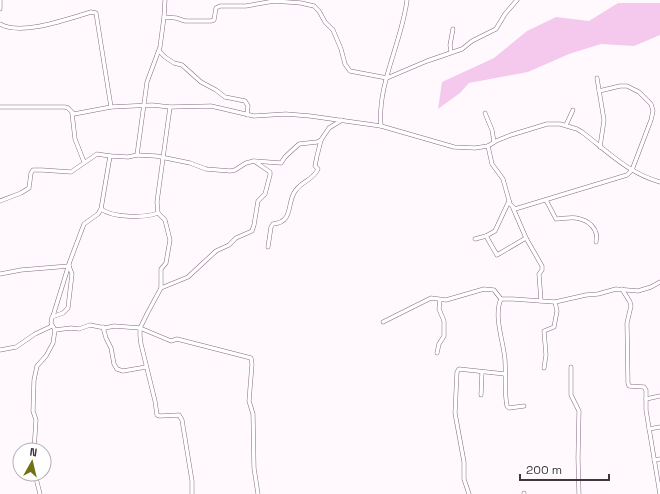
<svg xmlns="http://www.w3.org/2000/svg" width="660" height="494" viewBox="0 0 660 494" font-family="'Space Grotesk',sans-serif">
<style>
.green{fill:#f4c9ed}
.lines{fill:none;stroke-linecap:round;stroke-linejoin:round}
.street-casing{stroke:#856b81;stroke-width:4.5}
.street{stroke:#fff;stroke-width:3.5}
</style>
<rect width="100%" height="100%" fill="#fff9fe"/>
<!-- green -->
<path class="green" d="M618 3H660V35L634 46 601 44 569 54 528 72 469 83 460 93 438 109 442 82 494 58 527 31 556 17 589 21Z"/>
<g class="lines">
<defs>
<g id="street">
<path d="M0 9V0"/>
<path d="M164 17 176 18 185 21H211L214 20 216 8 220 6H246L274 1 301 3 314 6 319 11 325 22 333 30 341 49 345 64 350 71 387 78 427 61 462 49 472 41 496 29 505 14 517 0"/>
<path d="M0 24C21 36 68 19 91 12L96 13 111 107 152 105 170 107 211 106 254 116 286 114 310 116 381 126 454 147 475 148 488 146 496 141 511 135 547 124H560L577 129 582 132C607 151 628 173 660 182"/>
<path d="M159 51 165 57 174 63 182 65 201 82 216 90 225 97 245 101 248 106 247 115"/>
<path d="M451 52 450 45 453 29"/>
<path d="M597 78 604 120 600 147"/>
<path d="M0 107H65L68 108 74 114 111 107"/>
<path d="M72 113 75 139 84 162"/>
<path d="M485 113 492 130 494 142"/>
<path d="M566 125 573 110"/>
<path d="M381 126C377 84 402 42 407 0"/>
<path d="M488 146 492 164 503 179 510 204 515 209 627 175 632 170 651 120 653 111 651 104 639 92 627 86H620L599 91"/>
<path d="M137 155 156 156 190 163 206 169 230 171 235 170 246 163 254 161 281 163 285 157 299 144 317 142 321 140 329 128 342 120"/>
<path d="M546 200 556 219C563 219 569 217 576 218 589 220 599 229 596 242"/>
<path d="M0 201 21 193 29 188 31 173 33 170H42L71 172 97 154 110 156"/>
<path d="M513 208 526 238 542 266V270L539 274 541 301"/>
<path d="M101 209C113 218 145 218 158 213"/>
<path d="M486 236 497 255 526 238"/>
<path d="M475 239 486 236 495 231 509 201"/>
<path d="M268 247 271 227 273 224C293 222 287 205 294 193 300 181 313 181 318 169L315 166 317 156 321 140"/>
<path d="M0 274 21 270 69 266"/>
<path d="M161 288V269L166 263 170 240 165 220 158 213 157 202 170 107"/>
<path d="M622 289 630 302 631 306 627 323 628 383 629 386 644 387 646 390V410L660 494"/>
<path d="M501 299H513L555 302 586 295 598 294 616 289 638 291 651 287 660 282"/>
<path d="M501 299C493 316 504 343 505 360 506 376 504 391 507 406L509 408 524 406"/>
<path d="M53 316 70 261 84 224 98 214 101 209 110 156 128 157 137 155 147 82 160 47 164 17 165 0"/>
<path d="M383 322 431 298 446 300 484 289 494 290 501 299"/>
<path d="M103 327 106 338 111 348 114 364 117 369 123 371 146 367"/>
<path d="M55 330 71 328 79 329 90 325 105 328 114 326 140 328 171 341 177 339 251 358 252 364 249 401 253 414 254 468 258 494"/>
<path d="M0 350 16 347 35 334 52 326"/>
<path d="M437 353 439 344 444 336V321L439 309 440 300"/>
<path d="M571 367V395L579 411 578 458 579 494"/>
<path d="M544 368 546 355 544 331 554 327 557 311 555 302"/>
<path d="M481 395 482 372"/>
<path d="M646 399 660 396"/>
<path d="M649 429 660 427"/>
<path d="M34 450 36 420 33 411 34 380 37 366 46 356 53 343 55 330 51 323 52 317 63 313 68 308 72 274 69 266"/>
<path d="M654 460 660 459"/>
<path d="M35 474 40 494"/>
<path d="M524 493V494"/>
<path d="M192 494V481L182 420 179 415 160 416 157 415 155 401 141 344 140 336V328L148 312 161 288 188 277 216 251 229 245 236 238 252 231 254 225 258 201 265 194 270 175V172L254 161"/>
<path d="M469 494 464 479V462L455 413 457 372 459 369 505 374"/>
</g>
</defs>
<!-- street casing -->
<use href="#street" class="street-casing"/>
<!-- street -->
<use href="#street" class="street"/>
</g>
<!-- north arrow -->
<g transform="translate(32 462) rotate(8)"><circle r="19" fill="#ffffff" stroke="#b3aeb2"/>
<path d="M0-3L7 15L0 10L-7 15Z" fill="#717115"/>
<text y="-6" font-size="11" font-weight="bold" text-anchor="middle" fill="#40353f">N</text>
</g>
<!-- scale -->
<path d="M520 474v6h89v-6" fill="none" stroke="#40353f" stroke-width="2"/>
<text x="526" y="474" font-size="12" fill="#40353f" stroke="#ffffff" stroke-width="3" paint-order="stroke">200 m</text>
</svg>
